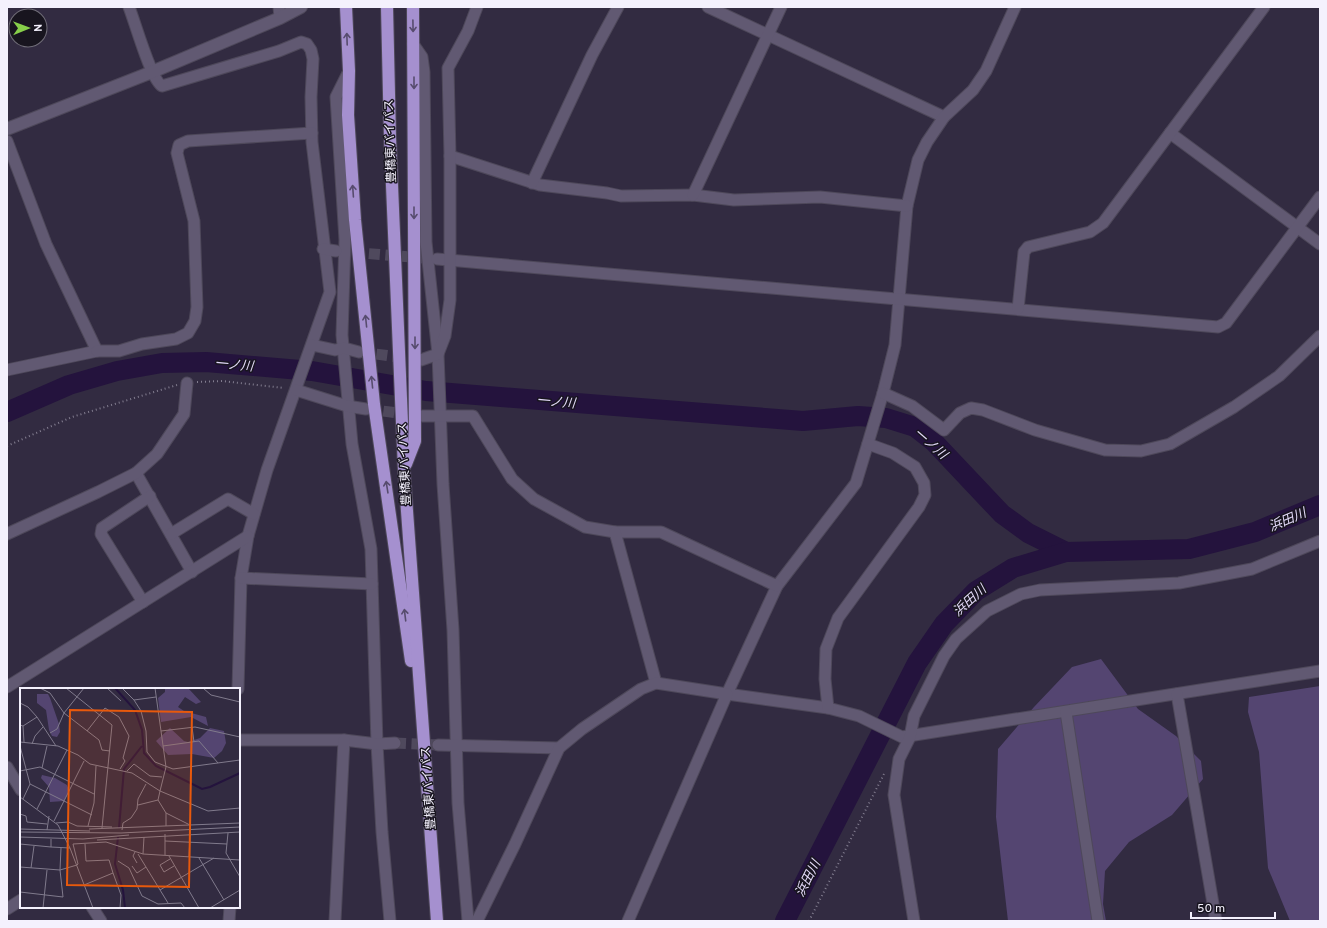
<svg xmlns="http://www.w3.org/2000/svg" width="1327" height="928" viewBox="0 0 1327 928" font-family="Overpass,'Noto Sans JP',sans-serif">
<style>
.green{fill:#544571}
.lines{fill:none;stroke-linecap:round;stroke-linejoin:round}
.river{stroke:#24133d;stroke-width:20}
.minor-tunnel{stroke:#4f495d;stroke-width:11;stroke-dasharray:11 5.5;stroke-linecap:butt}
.minor-casing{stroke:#4e485a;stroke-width:13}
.tertiary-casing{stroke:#4e485a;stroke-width:14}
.trunk-casing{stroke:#4e485a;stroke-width:14}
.path{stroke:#827d8f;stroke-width:2;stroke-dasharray:1 3;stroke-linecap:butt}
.minor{stroke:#615972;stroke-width:11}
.tertiary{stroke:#615972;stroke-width:12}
.trunk{stroke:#a590cf;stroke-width:12}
.oneway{stroke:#574c6e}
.labels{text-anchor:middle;stroke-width:3;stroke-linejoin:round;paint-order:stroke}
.street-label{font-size:12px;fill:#f4f1fd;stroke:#18151f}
.water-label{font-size:13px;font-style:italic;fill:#e6dcfc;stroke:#18151f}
.inset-river{fill:none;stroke:#24133d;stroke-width:2}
.inset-road{fill:none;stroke:#807a8c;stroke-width:1}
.view{fill:#e8590c;fill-opacity:0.15;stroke:#e8590c;stroke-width:2}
.inset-edge{fill:none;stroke:#f4f1fd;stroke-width:2}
</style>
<rect width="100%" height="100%" fill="#322b41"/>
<!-- green -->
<g class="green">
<path d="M1101 659 1138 709 1176 736 1201 761 1203 779 1172 815 1129 842 1105 871 1103 904 1106 921H1008L996 817 998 749 1034 707 1072 667Z"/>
<path d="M1320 686V921H1290L1268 868 1259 752 1248 712 1249 697Z"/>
</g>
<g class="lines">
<!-- river -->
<g class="river">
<path d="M7 412 69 385 117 371 162 363 206 362 312 371 426 391 803 421 858 416 886 418 915 427 934 442 1002 514 1028 533 1066 552"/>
<path d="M785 921 917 663 944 624 976 591 1013 568 1066 552 1189 549 1255 532 1320 505"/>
</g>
<!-- minor-tunnel -->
<g class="minor-tunnel">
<path d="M336 251 436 259"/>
<path d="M360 352 421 360"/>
<path d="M367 409 421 416"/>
<path d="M395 743 438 745"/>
</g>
<defs>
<g id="minor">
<path d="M129 7C135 22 151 80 162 86L279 51 301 42 307 44 311 50 313 59 311 97 312 142 330 292 267 470 248 536 241 578 238 689"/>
<path d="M279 7 280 18"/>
<path d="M708 7 944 117"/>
<path d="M1015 7 986 71 973 90 944 117 927 142 918 160 907 206 895 345 883 393 856 483 777 586 727 694 828 708 859 716 902 737 1320 671"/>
<path d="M413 44 422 57 424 72 426 242 438 354 443 484 453 630 458 803 468 921"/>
<path d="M349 71 336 97 345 240 342 335 352 444 371 549 377 744 382 832 390 921"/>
<path d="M1170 133 1320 244"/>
<path d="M7 141 46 244 97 351 7 370"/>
<path d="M450 156 540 185 607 193 621 196 693 195 734 200 820 197 907 206"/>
<path d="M532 183 592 55 618 7"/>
<path d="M693 195 781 7"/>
<path d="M323 249 336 251"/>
<path d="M437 259 1218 327 1226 323 1320 197"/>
<path d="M1018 309 1024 252 1028 247 1090 232 1103 223 1264 7"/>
<path d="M312 345 335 350 344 348 359 352"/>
<path d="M97 351H119L142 344 176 339 188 333 195 321 197 307 194 221 177 153 179 145 188 141 312 133"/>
<path d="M421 360 438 354 445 336 450 300V156L448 68 468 31 477 7"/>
<path d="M296 390 347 406 366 409"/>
<path d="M883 393 912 406 944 430 960 413 971 408 983 410 1035 430 1105 450 1141 451 1170 444 1234 407 1279 376 1320 336"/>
<path d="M421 416H473L512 479 534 499 585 527 615 532H661L777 586"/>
<path d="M136 473 192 572"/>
<path d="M615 532 656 683"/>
<path d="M7 534 98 492 136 473 157 454 184 414 187 383"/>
<path d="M171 534 228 499 254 514"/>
<path d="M241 578 372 584"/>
<path d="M143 602 101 534 102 528 150 496"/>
<path d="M7 687 248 536"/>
<path d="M1177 694 1216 921"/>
<path d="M828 708 825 679 826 649 838 618 919 507 925 495 924 483 915 467 893 453 868 444"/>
<path d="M1066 712 1098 921"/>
<path d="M239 740H344L377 744 395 743"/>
<path d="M438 745 559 748"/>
<path d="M7 767 21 790"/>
<path d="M92 907 101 921"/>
<path d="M7 909 21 900"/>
<path d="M229 921 230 907"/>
<path d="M335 921 344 740"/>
<path d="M477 921 515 844 559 748 582 729 641 689 656 683 727 694 628 921"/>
<path d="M914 921 894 795 899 759 910 737 914 716 944 656 956 639 987 611 1021 594 1040 590 1179 583 1252 569 1320 541"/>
</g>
<path id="tertiary" d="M7 129 152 72 280 18 301 7"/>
<g id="trunk">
<path d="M346 7 349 71 348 115 355 220 374 404 411 661"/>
<path d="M387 7 390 138 404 470 437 921"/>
<path d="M406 464 415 441 413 7"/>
</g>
</defs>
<!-- minor casing -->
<use href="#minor" class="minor-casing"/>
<!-- tertiary casing -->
<use href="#tertiary" class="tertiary-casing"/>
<!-- trunk casing -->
<use href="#trunk" class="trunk-casing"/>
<!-- path -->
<g class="path">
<path d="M197 382 222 381 284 388"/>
<path d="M7 446 72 417 177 385"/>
<path d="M809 921 885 772"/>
</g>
<!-- minor -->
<use href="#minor" class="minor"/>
<!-- tertiary -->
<use href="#tertiary" class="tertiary"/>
<!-- trunk -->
<use href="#trunk" class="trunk"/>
</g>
<!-- one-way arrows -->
<defs><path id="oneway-shaft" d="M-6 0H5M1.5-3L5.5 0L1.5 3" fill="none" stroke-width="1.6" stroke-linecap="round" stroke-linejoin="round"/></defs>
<g class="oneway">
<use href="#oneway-shaft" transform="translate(413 26) rotate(89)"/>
<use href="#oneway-shaft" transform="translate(347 39) rotate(-92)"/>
<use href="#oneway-shaft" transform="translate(414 83) rotate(90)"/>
<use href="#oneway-shaft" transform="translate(353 191) rotate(-94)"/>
<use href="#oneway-shaft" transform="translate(414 213) rotate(90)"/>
<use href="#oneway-shaft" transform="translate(366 321) rotate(-96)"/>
<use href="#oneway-shaft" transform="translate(415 343) rotate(90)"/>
<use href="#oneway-shaft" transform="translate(372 382) rotate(-96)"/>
<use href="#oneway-shaft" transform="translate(387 487) rotate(-99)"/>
<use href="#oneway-shaft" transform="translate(405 615) rotate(-97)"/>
</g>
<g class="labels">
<!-- street labels -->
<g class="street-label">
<text transform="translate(390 141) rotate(-92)" y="4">豊橋東バイパス</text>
<text transform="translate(404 464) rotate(-93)" y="4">豊橋東バイパス</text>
<text transform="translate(428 788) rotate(-94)" y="4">豊橋東バイパス</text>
</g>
<!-- water labels -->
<g class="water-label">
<text transform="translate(234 364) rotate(5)" y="5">一ノ川</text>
<text transform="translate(556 401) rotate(5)" y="5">一ノ川</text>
<text transform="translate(931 443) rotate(41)" y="5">一ノ川</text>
<text transform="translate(1287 519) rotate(-23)" y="5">浜田川</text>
<text transform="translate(969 600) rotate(-42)" y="5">浜田川</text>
<text transform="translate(807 878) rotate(-63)" y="5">浜田川</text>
</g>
</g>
<!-- overview -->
<g transform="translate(20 688)">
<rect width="220" height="220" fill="#322b41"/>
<path d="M145 0H168L181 14 176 16 165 9 158 19 164 23 186 29 188 38 171 29 141 34 138 10 145 4ZM17 6H28L30 10 39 36 40 44 37 49 32 48 29 42 26 22 17 15ZM150 40 164 53 168 54 180 50 190 40 204 43 206 55 202 63 194 70 172 66 148 67 136 53ZM22 87 35 90 47 97 49 102 44 113 30 114 29 99 21 90Z" fill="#544571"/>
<path class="inset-river" d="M95 0 115 22 122 42 124 65 136 78 182 101 190 99 220 85M99 140 104 81 122 58M98 149 95 176 103 202 105 220"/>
<path class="inset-road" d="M20 0 30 5 44 25 79 52 82 62 90 63M46 0 92 37 82 140M87 0 101 13M102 0 114 12 121 23 126 43 127 64 135 74 153 81 220 72M183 0 191 7 220 14M114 12 136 9M0 15 8 19 17 29 36 58M0 37 3 38 4 54M3 38 17 29M172 39 174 54M67 43 85 20 99 29 109 48 103 70 105 73 100 81M141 43 175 39 220 49M30 45 37 41 44 25 64 0M0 54 38 58 58 67 70 76 112 85 140 103 146 79 135 0M12 56 15 48 23 39M0 58 10 96 3 111M143 58 179 53 198 75M22 80 27 58M0 83 20 79 74 106M107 83 114 76 130 88 142 89M10 96 72 127M0 109 38 137 50 160 73 220M118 117 138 112M17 121 47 62M0 126 6 128 7 134 27 136M34 133 64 73M36 135 48 134 57 138 92 139M170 137 146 125 138 112 140 103 188 123 220 120M68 138 74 115 76 78M146 138V125M0 141 70 143M69 141 220 135M27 142 29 128M102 142 103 135 111 130 117 121 118 111 126 96M0 144 101 145 220 139M208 145 206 165 220 189M0 149 63 151 109 147M77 152 220 144M145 153 207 156M0 156 31 159V151M65 156 66 173 89 172 93 185M31 159 50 160M115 164 113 168 117 175M118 166 148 215M123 166 124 149M145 167V146M149 168 179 220M169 169 170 147M179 170 204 212M150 171 140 177 144 184 154 178M98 173 109 180 122 208 138 216 161 215 165 220M57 177 58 176 53 156 86 154 123 166 220 172M112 178 117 185 126 179M0 179 40 182 57 177M11 180 14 158M64 197 93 185 101 207 100 220M140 202 194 170M0 204 43 209 40 182 41 160M23 220 27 182M190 220 220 202"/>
<path class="view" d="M50 22 172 24 169 199 47 197Z"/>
<rect width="220" height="220" class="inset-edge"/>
</g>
<!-- border -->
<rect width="1327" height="928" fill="none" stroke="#f4f1fd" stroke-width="16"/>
<!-- north arrow -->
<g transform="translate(28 28) rotate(89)"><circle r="19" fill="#18151f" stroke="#706d78"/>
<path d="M0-3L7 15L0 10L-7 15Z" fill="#87cf4a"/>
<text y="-6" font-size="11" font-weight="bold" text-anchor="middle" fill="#f4f1fd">N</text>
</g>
<!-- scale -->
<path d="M1191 912v6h84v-6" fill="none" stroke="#f4f1fd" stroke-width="2"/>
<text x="1197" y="912" font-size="12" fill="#f4f1fd" stroke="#18151f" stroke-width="3" paint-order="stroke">50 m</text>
</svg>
